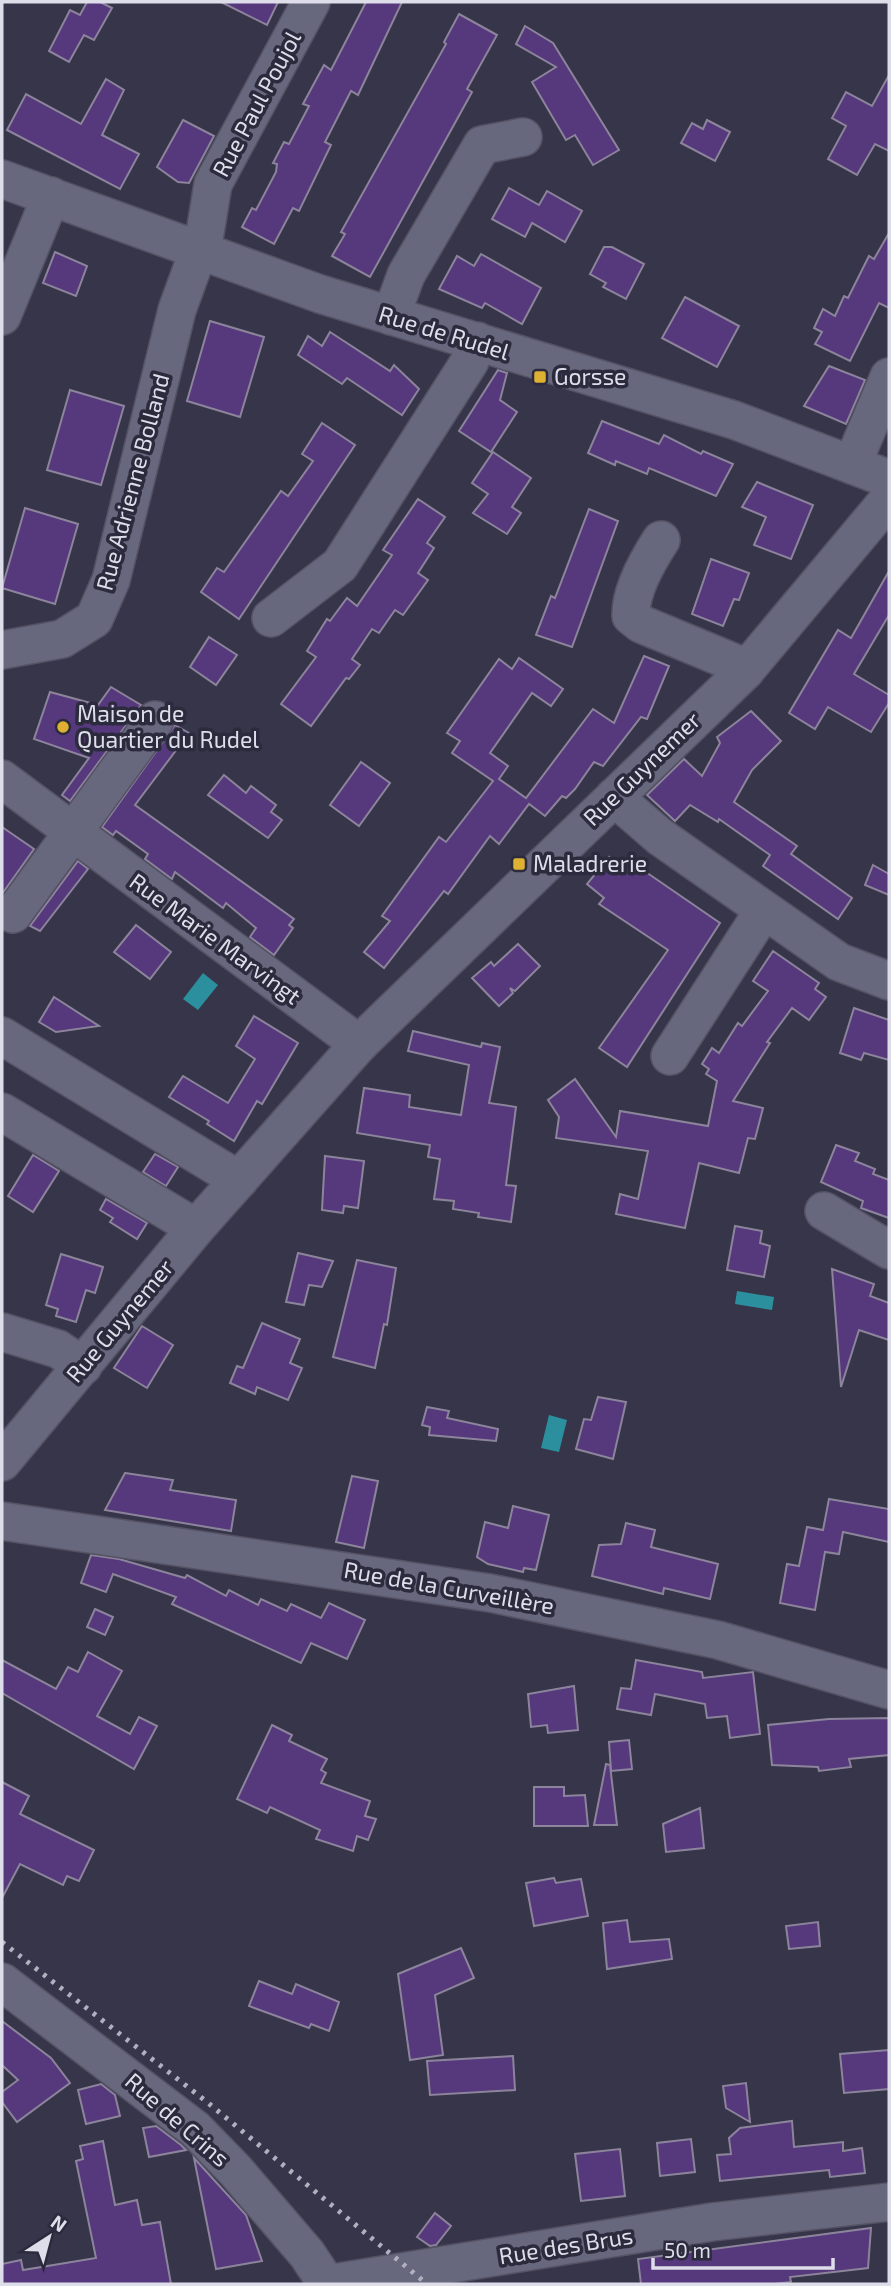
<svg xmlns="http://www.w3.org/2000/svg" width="891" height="2286" viewBox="0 0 891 2286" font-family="'Exo 2',sans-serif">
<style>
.water{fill:#2c8f9e}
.building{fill:#56387c;stroke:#8c849b;stroke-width:2}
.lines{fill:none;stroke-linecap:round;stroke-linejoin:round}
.minor-casing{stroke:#545264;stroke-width:40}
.minor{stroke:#67677d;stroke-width:37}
.rail{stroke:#b0b0bf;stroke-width:5;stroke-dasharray:3.5 7;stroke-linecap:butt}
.poi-dot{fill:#deb133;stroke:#2c2b3e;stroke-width:2.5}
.labels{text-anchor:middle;stroke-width:7;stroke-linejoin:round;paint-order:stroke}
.street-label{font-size:23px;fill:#dedeeb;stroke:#2c2b3e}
.poi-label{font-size:23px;fill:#dedeeb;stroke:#2c2b3e;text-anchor:start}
</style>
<rect width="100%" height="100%" fill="#363549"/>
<!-- water -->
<g class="water">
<path d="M203 973 218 985 198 1010 183 999Z"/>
<path d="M737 1291 774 1297 772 1310 735 1304Z"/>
<path d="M549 1415 567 1420 559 1452 541 1448Z"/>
</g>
<!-- building -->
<g class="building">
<path d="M87 2H100L112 8 94 40 84 35 69 62 49 51 70 10 80 15Z"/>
<path d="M221 2H278L267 25Z"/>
<path d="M366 2H402L358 95 351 91 325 142 331 145 299 211 293 208 274 244 242 227 252 208 256 210 276 172 277 164 273 163 284 142 289 144 309 106 303 104 324 65 331 70Z"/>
<path d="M459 14 497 35 467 89 472 92 370 277 332 256 345 234 341 232 446 44 444 42Z"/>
<path d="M525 26 553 43 619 150 593 165 575 135 566 140 532 82 556 67 516 44Z"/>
<path d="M889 75V151L875 144 857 175 828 159 846 126 832 118 846 92 872 106Z"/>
<path d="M106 79 124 90 102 135 139 154 120 189 7 130 26 94 81 124Z"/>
<path d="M183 120 214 136 189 183 178 182 157 167Z"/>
<path d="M707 120 730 132 715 161 681 143 692 123 703 129Z"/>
<path d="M509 188 539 205 547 191 582 211 565 242 532 223 525 237 492 219Z"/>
<path d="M889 233V308L879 303 850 361 815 344 822 332 814 328 823 309 835 316 844 296 848 298 869 256 874 259Z"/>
<path d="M604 247H612L644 264 626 299 603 287 606 283 590 274Z"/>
<path d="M55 252 87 266 76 296 43 283Z"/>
<path d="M481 254 541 288 522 324 485 303 482 308 439 289 457 256 474 266Z"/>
<path d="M685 297 739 326 717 367 662 338Z"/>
<path d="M210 321 264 337 240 417 187 401Z"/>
<path d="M330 332 390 371 394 365 419 389 402 415 347 378 342 384 298 355 308 336 322 346Z"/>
<path d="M829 366 865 380 846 424 804 406Z"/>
<path d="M498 370 507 373 500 400 517 412 491 452 459 431Z"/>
<path d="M70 390 124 406 101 485 47 470Z"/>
<path d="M602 421 659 444 664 435 701 454 703 451 733 464 716 496 649 468 647 474 616 461 615 465 588 453Z"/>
<path d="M322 423 355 445 239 619 201 592 217 568 224 572 281 491 288 496 313 461 302 454Z"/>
<path d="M493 452 531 478 512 507 521 513 507 534 473 513 488 494 472 483Z"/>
<path d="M757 482 813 505 791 559 754 545 766 517 742 507Z"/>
<path d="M418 499 445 517 427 543 434 548 418 573 428 580 403 615 395 610 379 633 372 629 352 659 360 665 349 679 346 678 311 726 281 704 316 657 307 651 327 619 330 621 347 598 357 606 392 555 383 550Z"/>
<path d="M25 508 78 524 55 604 2 588Z"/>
<path d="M589 509 618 521 572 647 536 635 551 596 555 598Z"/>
<path d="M711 559 749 573 739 600 734 599 723 626 692 614Z"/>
<path d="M889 571V615L854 674 889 695V703L871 732 828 707 815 729 789 713 838 630 851 638Z"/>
<path d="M209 637 237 655 216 685 190 667Z"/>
<path d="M644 656 669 666 647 719 641 717 603 766 594 762 575 789 566 798 562 796 545 816 529 804 499 844 490 836 448 894 444 891 384 968 364 952 390 921 382 916 439 837 446 842 493 781 452 753 460 741 447 733 499 659 512 669 519 658 563 689 551 706 532 693 490 753 508 766 499 779 526 798 593 709 614 723Z"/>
<path d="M111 687 141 705 70 801 62 795 89 758 34 739 50 692 98 705Z"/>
<path d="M751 711 781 741 752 770 734 802 797 846 791 854 852 898 838 919 763 866 770 855 719 819 718 822 690 805 675 821 647 795 684 759 702 776 720 743 717 737Z"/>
<path d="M175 725 189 733 135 805 294 919 289 925 293 928 274 955 250 937 256 928 226 903 223 908 175 872 172 879 145 859 148 854 116 831 113 835 102 827Z"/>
<path d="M361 762 390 783 359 826 330 805Z"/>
<path d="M224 775 246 793 251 786 276 805 271 812 282 820 268 838 208 795Z"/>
<path d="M2 827 34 849 2 894Z"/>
<path d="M609 857 621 867 627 859 720 923 627 1067 599 1048 668 950 599 904 604 898 587 884Z"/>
<path d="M78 861 88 869 40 931 30 926Z"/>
<path d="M873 865 889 874V895L865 885Z"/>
<path d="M136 925 171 952 150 979 114 952Z"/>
<path d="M518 944 540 966 515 991 510 988 513 993 499 1006 472 978 491 962 494 966Z"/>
<path d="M773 951 819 983 815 989 826 997 809 1020 792 1008 767 1042 770 1043 733 1101 763 1108 755 1139 748 1138 739 1173 699 1163 685 1228 616 1214 620 1194 638 1199 648 1151 556 1138 559 1117 548 1100 575 1079 616 1137 620 1111 708 1126 717 1081 706 1074 709 1069 702 1064 712 1048 719 1053 738 1023 742 1026 768 991 753 981Z"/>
<path d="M54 997 99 1026 56 1032 39 1022Z"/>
<path d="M854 1008 889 1020V1060L864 1053 861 1060 840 1053Z"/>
<path d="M254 1016 298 1043 262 1104 257 1101 234 1141 207 1124 209 1121 169 1097 183 1076 228 1103 255 1059 236 1046Z"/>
<path d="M413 1031 481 1047 482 1043 500 1047 489 1103 516 1107 506 1185 516 1186 511 1222 478 1217 479 1213 453 1209 454 1201 434 1199 440 1159 428 1157 430 1145 357 1133 364 1088 410 1095 409 1107 461 1115 469 1065 408 1051Z"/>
<path d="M836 1145 859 1153 855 1161 875 1169 873 1174 889 1180V1218L861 1208 863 1201 821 1182Z"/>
<path d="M155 1154 178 1167 166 1186 143 1172Z"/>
<path d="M33 1155 59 1171 33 1212 8 1196Z"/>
<path d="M325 1156 364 1161 358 1208 344 1206 343 1213 322 1210Z"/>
<path d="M106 1199 147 1223 137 1239 110 1222 113 1218 100 1210Z"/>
<path d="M735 1226 762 1231 760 1243 770 1246 764 1277 727 1270Z"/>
<path d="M298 1253 333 1261 322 1287 309 1285 304 1305 286 1302Z"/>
<path d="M61 1254 103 1267 95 1293 86 1290 76 1322 56 1316 58 1309 46 1305Z"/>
<path d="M357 1260 396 1268 387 1325 384 1324 375 1368 333 1357Z"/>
<path d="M832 1269 874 1284 870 1296 889 1303V1340L859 1330 841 1387Z"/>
<path d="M262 1323 300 1339 290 1363 302 1368 288 1400 257 1387 255 1394 230 1383 237 1366 243 1368Z"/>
<path d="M142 1326 173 1345 147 1388 114 1368Z"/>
<path d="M598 1397 626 1402 613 1459 576 1449 584 1419 591 1420Z"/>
<path d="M427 1407 449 1411 447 1418 498 1429 496 1441 429 1435 430 1427 422 1425Z"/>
<path d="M125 1473 173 1480 170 1490 236 1500 231 1531 105 1510Z"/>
<path d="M352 1476 378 1481 364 1548 336 1542Z"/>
<path d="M829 1499 889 1509V1542L843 1532 839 1554 825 1552 815 1610 780 1603 787 1564 799 1566 807 1527 823 1530Z"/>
<path d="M513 1506 549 1515 536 1570 524 1568 523 1572 488 1564 477 1557 485 1522 508 1528Z"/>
<path d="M626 1523 655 1530 651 1547 718 1564 710 1599 664 1588 663 1594 592 1576 599 1545 621 1544Z"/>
<path d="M91 1555 119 1559 185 1578 187 1575 226 1596 229 1590 258 1605 261 1599 287 1611 291 1604 321 1618 329 1603 365 1620 347 1659 311 1643 301 1663 172 1604 176 1597 113 1574 106 1592 81 1583Z"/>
<path d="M95 1609 113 1617 105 1635 87 1627Z"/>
<path d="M88 1652 122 1671 97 1716 130 1734 139 1717 157 1726 134 1769 2 1693V1660L56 1689 68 1667 78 1672Z"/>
<path d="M636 1660 702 1672 703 1678 753 1672 760 1734 730 1738 727 1716 707 1718 705 1704 655 1694 651 1715 617 1709 621 1688 631 1689Z"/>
<path d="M574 1686 578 1730 548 1733 547 1725 531 1727 528 1694Z"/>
<path d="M889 1718V1755L849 1759 851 1767 819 1771 818 1767 772 1765 768 1725 829 1719Z"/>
<path d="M272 1725 292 1735 289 1741 327 1759 321 1770 326 1773 321 1783 370 1801 365 1816 376 1819 368 1840 357 1836 353 1851 316 1839 320 1830 270 1807 267 1813 237 1799Z"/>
<path d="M629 1740 632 1769 611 1771 609 1742Z"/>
<path d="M606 1764 610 1765 617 1825H594Z"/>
<path d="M2 1782 29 1796 20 1814 94 1850 79 1881 67 1876 63 1885 20 1864 2 1898Z"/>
<path d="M534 1787H564V1796L585 1795 588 1826H534Z"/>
<path d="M700 1808 704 1848 666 1852 663 1824Z"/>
<path d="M554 1878 556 1883 581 1879 588 1916 534 1926 526 1883Z"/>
<path d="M627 1920 630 1942 669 1939 672 1959 607 1969 603 1923Z"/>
<path d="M818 1922 820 1946 789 1949 786 1926Z"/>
<path d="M461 1948 474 1978 435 1995 443 2055 410 2060 398 1974Z"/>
<path d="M259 1981 292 1994 296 1984 339 2002 329 2031 311 2024 309 2028 249 2006Z"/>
<path d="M2 2021 51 2058 70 2083 17 2122 2 2102V2092L18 2080 2 2065Z"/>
<path d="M889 2050V2089L844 2093 840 2054Z"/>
<path d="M513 2056 515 2090 430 2095 427 2061Z"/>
<path d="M746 2083 750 2122 726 2108 723 2086Z"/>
<path d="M101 2084 115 2095 120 2116 86 2124 78 2090Z"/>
<path d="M792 2121 794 2147 843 2142V2151L862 2148 865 2173 830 2177 829 2170 720 2181 717 2155 731 2154 729 2138 740 2128Z"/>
<path d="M156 2126 181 2145 186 2150 149 2157 143 2128Z"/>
<path d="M691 2139 695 2172 660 2176 657 2143Z"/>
<path d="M103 2141 115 2205 137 2200 142 2225 160 2222 171 2284H2V2264L21 2260 23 2270 96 2258 76 2161 83 2159 80 2146Z"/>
<path d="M620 2149 625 2196 581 2201 575 2154Z"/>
<path d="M194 2158 246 2215 262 2261 216 2269Z"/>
<path d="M435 2213 451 2226 436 2245 430 2246 417 2237Z"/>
<path d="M871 2228 868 2268 790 2277 791 2282 774 2284H641L638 2259Z"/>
</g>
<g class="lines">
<defs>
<g id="minor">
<path d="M2 179 320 294 734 420 889 479"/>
<path d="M2 316 51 196"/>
<path d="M391 316 406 275 482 145 523 137"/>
<path d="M852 465 889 377"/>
<path d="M661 540C648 560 630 592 631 616L641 624 735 663 745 671"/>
<path d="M271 618 340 565 470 361 477 341"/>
<path d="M2 650 62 639 94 619 111 580 177 310 205 233 213 184 311 2"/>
<path d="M2 779 359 1044"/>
<path d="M614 797 659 836 839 962 889 981"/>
<path d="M13 914 155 720"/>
<path d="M2 1036 239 1180"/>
<path d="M670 1056 764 910"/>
<path d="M2 1112 196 1228"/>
<path d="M824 1211 889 1250"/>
<path d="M2 1332 58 1349 83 1366"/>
<path d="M2 1462 196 1228 359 1044 745 671 889 499"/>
<path d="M2 1521 490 1593 718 1640 889 1690"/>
<path d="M2 1982 195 2129 235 2170 307 2254 327 2284"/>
<path d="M327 2284 712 2222 889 2202"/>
</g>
</defs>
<!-- minor casing -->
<use href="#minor" class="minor-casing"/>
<!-- minor -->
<use href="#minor" class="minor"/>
<!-- rail -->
<path class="rail" d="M2 1942 207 2102 427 2284"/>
</g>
<!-- markers -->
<g class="poi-dot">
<rect x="533" y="370" width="14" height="14" rx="3.5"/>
<circle cx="63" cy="727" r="7"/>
<rect x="512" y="857" width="14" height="14" rx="3.5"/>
</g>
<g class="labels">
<!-- street labels -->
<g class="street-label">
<text transform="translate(257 104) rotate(-62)" y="8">Rue Paul Poujol</text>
<text transform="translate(444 333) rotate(17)" y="8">Rue de Rudel</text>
<text transform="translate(133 482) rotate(-75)" y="8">Rue Adrienne Bolland</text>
<text transform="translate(642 769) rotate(-44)" y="8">Rue Guynemer</text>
<text transform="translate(215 939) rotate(36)" y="8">Rue Marie Marvingt</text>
<text transform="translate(120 1321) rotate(-50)" y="8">Rue Guynemer</text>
<text transform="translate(449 1588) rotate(10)" y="8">Rue de la Curveillère</text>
<text transform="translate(177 2120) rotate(41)" y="8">Rue de Crins</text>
<text transform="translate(566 2246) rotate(-9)" y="8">Rue des Brus</text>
</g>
<!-- poi labels -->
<g class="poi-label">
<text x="554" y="385">Gorsse</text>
<text x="77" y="722">Maison de<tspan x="77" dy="26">Quartier du Rudel</tspan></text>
<text x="533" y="872">Maladrerie</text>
</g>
</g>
<!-- border -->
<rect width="891" height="2286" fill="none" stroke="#dedeeb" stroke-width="7"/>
<!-- north arrow -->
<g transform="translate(49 2237) rotate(36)" stroke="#2c2b3e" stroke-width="5" paint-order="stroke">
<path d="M0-5L12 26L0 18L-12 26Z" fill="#dedeeb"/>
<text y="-10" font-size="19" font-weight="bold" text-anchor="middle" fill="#dedeeb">N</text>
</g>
<!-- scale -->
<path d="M653 2258v10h180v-10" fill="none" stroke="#dedeeb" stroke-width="3.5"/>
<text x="664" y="2258" font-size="21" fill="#dedeeb" stroke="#2c2b3e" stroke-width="5" paint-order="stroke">50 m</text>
</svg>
